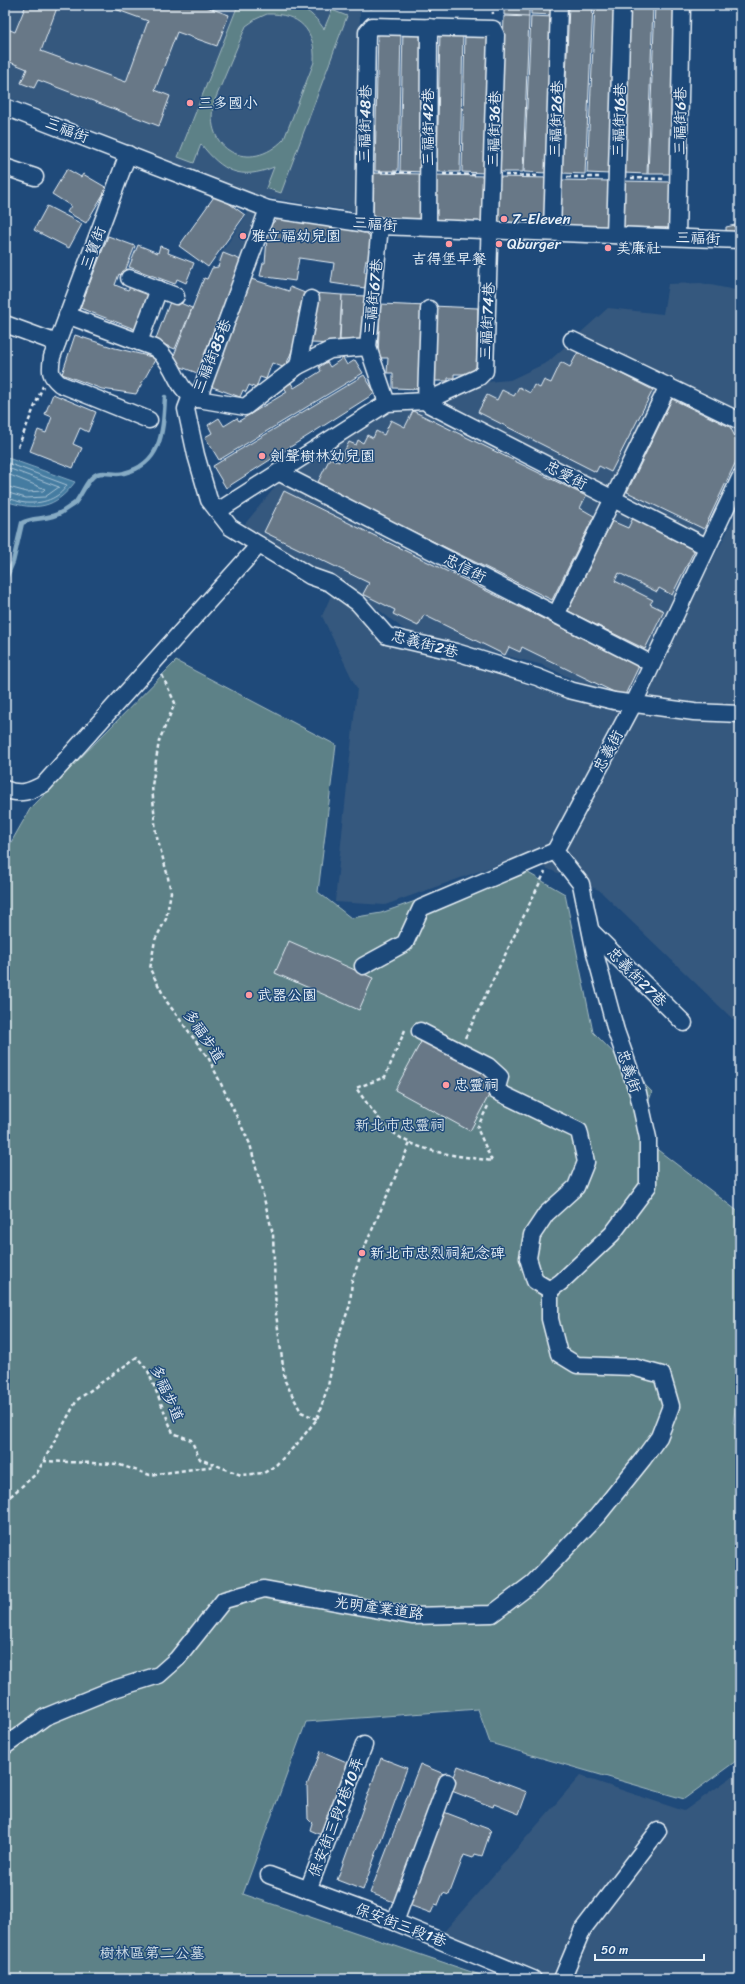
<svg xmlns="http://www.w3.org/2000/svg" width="745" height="1984" viewBox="0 0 745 1984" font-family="Sriracha,'LXGW WenKai TC',sans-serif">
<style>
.built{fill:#35587e}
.green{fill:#5d8187;stroke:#a2b9c0;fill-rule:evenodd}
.water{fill:#457ca1;stroke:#86abc4}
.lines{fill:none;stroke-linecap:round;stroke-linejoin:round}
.shore{stroke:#a7c2d5;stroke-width:1}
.stream{stroke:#86abc4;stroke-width:4.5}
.building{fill:#677887;stroke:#e8f1f8}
.minor-casing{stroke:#e8f1f8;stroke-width:19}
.path{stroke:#e8f1f8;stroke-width:2.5;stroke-dasharray:4 3;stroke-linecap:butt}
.minor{stroke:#1f4a7a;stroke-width:16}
.poi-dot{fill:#ff9aa2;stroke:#1f4a7a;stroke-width:1.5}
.labels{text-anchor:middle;stroke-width:3;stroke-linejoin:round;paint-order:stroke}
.poi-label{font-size:15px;fill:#e8f1f8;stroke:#1f4a7a;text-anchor:start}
.street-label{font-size:15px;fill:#e8f1f8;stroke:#1f4a7a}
.park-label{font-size:15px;fill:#d3e0e7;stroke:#1f4a7a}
</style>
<rect width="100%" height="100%" fill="#1f4a7a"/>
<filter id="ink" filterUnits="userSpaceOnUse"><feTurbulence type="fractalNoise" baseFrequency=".025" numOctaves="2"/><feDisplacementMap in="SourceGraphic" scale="8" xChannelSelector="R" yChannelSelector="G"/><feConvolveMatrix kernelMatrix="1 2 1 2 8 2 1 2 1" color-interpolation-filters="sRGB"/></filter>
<g filter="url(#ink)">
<!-- built -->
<g class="built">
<path d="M5 5H360L358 212 263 197 5 96Z"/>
<path d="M251 208 262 212 240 270 216 261Z"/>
<path d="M701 283 740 291V463L629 699 604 694 543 665 406 631 371 604 244 525 285 475 389 409 474 383 510 380 548 362 608 308 663 314 668 284Z"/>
<path d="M740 507V1026L599 890 519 857 385 905 335 902 357 689 322 616 333 591 387 644 446 655 528 685 632 716Z"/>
<path d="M740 1771V1979H550L442 1934 580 1776 684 1811Z"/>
</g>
<!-- green -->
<g class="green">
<path d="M238 5H255L254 8 257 5C290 5 304 0 324 29L332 10 347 16 281 193 266 188 274 167C240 181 222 171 201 144L194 163 178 157ZM267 14C299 13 316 30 314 62L284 139C250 175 202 150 214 102L246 26 256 19Z"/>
<path d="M176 661 336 745 318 892 351 918 381 913 516 866 565 894 593 1032 652 1092 637 1134 740 1213V1379L733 1423 740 1426V1758L684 1799 490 1743 478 1709 306 1722 243 1894 492 1979H5V853L30 809Z"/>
</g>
<!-- water -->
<path class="water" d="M5 457 75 482C55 509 36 511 5 501Z"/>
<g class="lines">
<!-- shore -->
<g class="shore">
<path d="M5 462 67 485C59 499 42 504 26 503 19 503 12 498 5 498"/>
<path d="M5 467 59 487 45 497 26 498 5 492"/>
<path d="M5 473 45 489 43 491 27 492 5 486"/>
</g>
<!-- stream -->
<path class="stream" d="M5 581 13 562 22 523C33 516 48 521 62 512 66 509 71 506 75 503 82 495 87 478 97 474 106 471 116 476 124 473 163 464 163 429 165 397"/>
</g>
<!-- building -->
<g class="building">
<path d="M26 5H58L41 51 126 82 148 21 104 5H201L229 15 217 46 177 32 155 90 170 96 159 126 38 80 34 88 21 83 27 69 5 60V28L15 32Z"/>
<path d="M504 5H529V16L504 15Z"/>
<path d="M531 5H554L553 15 531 14Z"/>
<path d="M569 5H593L585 174 562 173Z"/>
<path d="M595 5H618L610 174 587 173Z"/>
<path d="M630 5H653L647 174 623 173Z"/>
<path d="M655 5H678L672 174H648Z"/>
<path d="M504 16 529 17 523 172H499Z"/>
<path d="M531 16 554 17 548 173 524 172Z"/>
<path d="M378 29 401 30 398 171H375Z"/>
<path d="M403 29 426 30 423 172 400 171Z"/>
<path d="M440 30H463L460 172H437Z"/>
<path d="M465 30 488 31 485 173 462 172Z"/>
<path d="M67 169 81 177 83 174 107 188 86 223 67 212 71 206 52 194Z"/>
<path d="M374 173 423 174 422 221 373 220Z"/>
<path d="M436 175 485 176 484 223 436 222Z"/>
<path d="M499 177 548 178 547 224 498 223Z"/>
<path d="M562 180 611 181 610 227 561 226Z"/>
<path d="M622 181 671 182 670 228 621 227Z"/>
<path d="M216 194 245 215 208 267 179 246Z"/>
<path d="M47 206 82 224 69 248 34 230Z"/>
<path d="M282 219 366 231 372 242 369 261 366 260 364 272H367L365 288 331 283 334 263 299 258 295 281 260 276 263 263H265L268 227 276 220Z"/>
<path d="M740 224V233H726V227Z"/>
<path d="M108 236 135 246 123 276 119 274 115 285 128 290 131 285 152 293 137 330 80 308Z"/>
<path d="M138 245 158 253 160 246 169 249 168 253 194 263 186 283 177 279 175 284 129 267Z"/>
<path d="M223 253 241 260 197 373 171 363 204 278 207 279 212 268 218 267Z"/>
<path d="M248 278 289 291 290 287 305 293 298 313 303 315 296 332 299 333 285 368 272 363 266 379 260 377 256 388 249 385 246 392 243 390 240 397 207 385Z"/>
<path d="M315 293 342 295 339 344 311 343Z"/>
<path d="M342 295 366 296 364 338 358 341 340 340Z"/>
<path d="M171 299 192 308 175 349 155 341Z"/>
<path d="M380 304 427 306 420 389 393 388V373H387L388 358H378Z"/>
<path d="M432 306 478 308 476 372 473 374H454V378H448V381H430Z"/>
<path d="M75 335 115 348 156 358 136 394 102 389 62 374Z"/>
<path d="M578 352 653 390 611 472 599 466 596 472 478 412 487 395 497 400 502 390 514 396 519 387 530 393 534 385 540 388 544 380 551 383 561 362 570 367Z"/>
<path d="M343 358 347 365 355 360 363 373 219 460 205 437 212 433 208 425 219 418 224 426 237 418 239 421 287 392 284 387 291 383 294 388 321 371 319 367 327 362 330 367Z"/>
<path d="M364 375 375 393 226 488 213 466Z"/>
<path d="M53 394 96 412 88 432 80 428 73 444 82 448 73 468 30 451 38 430 46 433 52 417 45 414Z"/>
<path d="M672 399 730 427 740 446V453L704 529 627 492Z"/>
<path d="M413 411 586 496 580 508 594 516 552 600 317 484 330 458 339 462 349 442 356 445 358 440 363 443 367 435 373 438 376 431 384 435 391 420 405 427Z"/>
<path d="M284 491 639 666 624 697 522 647 520 652 509 647 505 655 424 615 418 626 393 614 395 610 363 594 369 583 264 532Z"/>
<path d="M633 518 695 549 672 595 659 588 657 592 619 573 615 581 653 600 650 604 664 611 645 649 568 611 612 521 628 528Z"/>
<path d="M289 941 373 978 359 1010 275 973Z"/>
<path d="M422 1040 497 1080 470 1131 395 1090Z"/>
<path d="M321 1751 349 1763 321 1835 310 1830 312 1823 308 1819 307 1785Z"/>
<path d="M381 1758 407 1768 363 1890 337 1880Z"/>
<path d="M420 1764 444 1774 394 1902 370 1893Z"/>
<path d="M458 1766 527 1792 519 1814 494 1804 493 1807 449 1790Z"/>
<path d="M444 1812 491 1830 482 1856 475 1854 473 1858 464 1855 449 1895 443 1893 438 1905 435 1904 431 1913 409 1905Z"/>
</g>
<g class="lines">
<defs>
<g id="minor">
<path d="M5 107 268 209 380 226 740 240"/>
<path d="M128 154 52 357C50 371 49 375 60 384L149 420"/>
<path d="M5 167 35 177"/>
<path d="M428 227 429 27"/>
<path d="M552 232 559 5"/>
<path d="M615 235 622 5"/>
<path d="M677 237 682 5"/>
<path d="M129 278 176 296"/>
<path d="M429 309 426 401 430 405 707 547"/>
<path d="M67 315 155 348C158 351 162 353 164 357 177 371 177 391 198 399L268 209"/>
<path d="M5 324 57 343"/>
<path d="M572 340 740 421"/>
<path d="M139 342 159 289"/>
<path d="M368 347 387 403"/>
<path d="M298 366 311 299"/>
<path d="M191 396 186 409 196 455 209 500 230 527 310 576 330 583 358 603 387 636 456 652 537 677 569 690 614 701 694 712 740 714"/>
<path d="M198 399 245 407 298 366 330 350 368 347 380 226"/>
<path d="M278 472 652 664"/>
<path d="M218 511 387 403 426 401 479 377 485 371 496 35 493 29 372 26 367 32 364 224"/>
<path d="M556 615 668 386"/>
<path d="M5 789C20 796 31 791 44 784L259 545"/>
<path d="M555 851 634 703 740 478"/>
<path d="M591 931 684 1023"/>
<path d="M363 966 405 943 421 908 555 851"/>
<path d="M420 1031 488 1066 500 1077 496 1091 579 1131 586 1162 576 1187 546 1214 532 1235 528 1258 535 1281 550 1290 561 1282 612 1234 648 1186V1138L638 1093 616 1031 595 953 581 884 555 851"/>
<path d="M5 1746 45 1717 111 1690 159 1675 177 1659 224 1600 264 1589 412 1616 492 1614 533 1583 598 1515 643 1459 659 1437 671 1406 662 1375 633 1367 577 1365 559 1354 550 1319V1290"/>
<path d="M269 1875 395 1922 533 1979"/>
<path d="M308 1890 364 1745"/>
<path d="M395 1922 447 1782"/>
<path d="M562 1979 583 1929 658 1831"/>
</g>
</defs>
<!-- minor casing -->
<use href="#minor" class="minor-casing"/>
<!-- path -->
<g class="path">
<path d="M371 5V11"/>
<path d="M492 5 493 14"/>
<path d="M429 12V5"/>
<path d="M379 172 414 173"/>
<path d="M443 174 478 175"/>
<path d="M505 175 540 176"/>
<path d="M567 177H602"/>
<path d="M631 178 664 179"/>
<path d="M18 447 43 386"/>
<path d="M162 675 175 703 159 741 152 786 156 834 167 873 171 892 166 919 155 940 150 969 167 1002 209 1059 250 1144 273 1234 276 1314 285 1381 301 1412 317 1419"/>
<path d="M405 1030 385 1077 356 1088C365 1100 373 1113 384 1124 410 1153 456 1155 492 1161L477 1128 489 1104"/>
<path d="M465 1038 545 872"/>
<path d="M43 1461 117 1464 150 1475 215 1466"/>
<path d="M5 1501 37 1473 77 1400 137 1357 148 1371 173 1433 191 1440 200 1459 241 1475 264 1473 276 1465 297 1444 317 1419 328 1386 337 1340 350 1305 352 1280 362 1253 410 1143"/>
</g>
<!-- minor -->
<use href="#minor" class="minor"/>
</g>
</g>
<!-- markers -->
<g class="poi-dot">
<circle cx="190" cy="103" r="4"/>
<circle cx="504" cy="219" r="4"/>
<circle cx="243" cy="236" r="4"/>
<circle cx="449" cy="244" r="4"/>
<circle cx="499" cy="244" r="4"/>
<circle cx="608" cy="248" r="4"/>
<circle cx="262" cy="456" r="4"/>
<circle cx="249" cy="995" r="4"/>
<circle cx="446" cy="1085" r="4"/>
<circle cx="362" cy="1253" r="4"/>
</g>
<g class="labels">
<!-- poi labels -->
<g class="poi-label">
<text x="198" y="108">三多國小</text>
<text x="512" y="224">7-Eleven</text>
<text x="251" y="241">雅立福幼兒園</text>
<text x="507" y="249">Qburger</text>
<text x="616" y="253">美廉社</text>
<text x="449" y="264" text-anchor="middle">吉得堡早餐</text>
<text x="270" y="461">劍聲樹林幼兒園</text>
<text x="257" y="1000">武器公園</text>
<text x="454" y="1090">忠靈祠</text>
<text x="370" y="1258">新北市忠烈祠紀念碑</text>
</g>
<!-- street labels -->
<g class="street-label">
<text transform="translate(556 119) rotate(-88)" y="5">三福街26巷</text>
<text transform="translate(619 120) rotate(-88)" y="5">三福街16巷</text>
<text transform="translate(680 121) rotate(-89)" y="5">三福街6巷</text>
<text transform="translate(365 124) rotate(-89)" y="5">三福街48巷</text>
<text transform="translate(428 127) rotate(-90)" y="5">三福街42巷</text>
<text transform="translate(494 129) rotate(-88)" y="5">三福街36巷</text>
<text transform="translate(67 130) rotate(21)" y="5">三福街</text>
<text transform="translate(375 224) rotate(5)" y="5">三福街</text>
<text transform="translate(698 238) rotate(2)" y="5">三福街</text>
<text transform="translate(93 248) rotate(-69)" y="5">三寶街</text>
<text transform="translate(373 297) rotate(-84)" y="5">三福街67巷</text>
<text transform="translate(487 321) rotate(-87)" y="5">三福街74巷</text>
<text transform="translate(212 356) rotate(-68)" y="5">三福街85巷</text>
<text transform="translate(566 475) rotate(27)" y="5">忠愛街</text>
<text transform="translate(465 568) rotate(27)" y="5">忠信街</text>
<text transform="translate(425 644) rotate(15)" y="5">忠義街2巷</text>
<text transform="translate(608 751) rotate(-62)" y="5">忠義街</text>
<text transform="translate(637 977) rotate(45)" y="5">忠義街27巷</text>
<text transform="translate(204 1036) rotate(56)" y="5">多福步道</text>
<text transform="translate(629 1071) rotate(71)" y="5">忠義街</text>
<text transform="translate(167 1393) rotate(66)" y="5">多福步道</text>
<text transform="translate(379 1608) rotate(8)" y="5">光明產業道路</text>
<text transform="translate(336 1817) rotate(-69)" y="5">保安街三段1巷10弄</text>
<text transform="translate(401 1925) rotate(21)" y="5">保安街三段1巷</text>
</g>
<!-- park labels -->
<g class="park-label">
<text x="400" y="1130">新北市忠靈祠</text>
<text x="152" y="1958">樹林區第二公墓</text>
</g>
</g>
<!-- margin -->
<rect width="745" height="1984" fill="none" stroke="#1f4a7a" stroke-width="20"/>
<rect x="10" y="10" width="725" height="1964" fill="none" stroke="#e8f1f8" stroke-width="1.5" filter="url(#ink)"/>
<!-- scale -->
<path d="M595 1954v6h109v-6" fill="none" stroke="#e8f1f8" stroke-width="2"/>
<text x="601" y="1954" font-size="12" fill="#e8f1f8" stroke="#1f4a7a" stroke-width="3" paint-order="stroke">50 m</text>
</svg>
